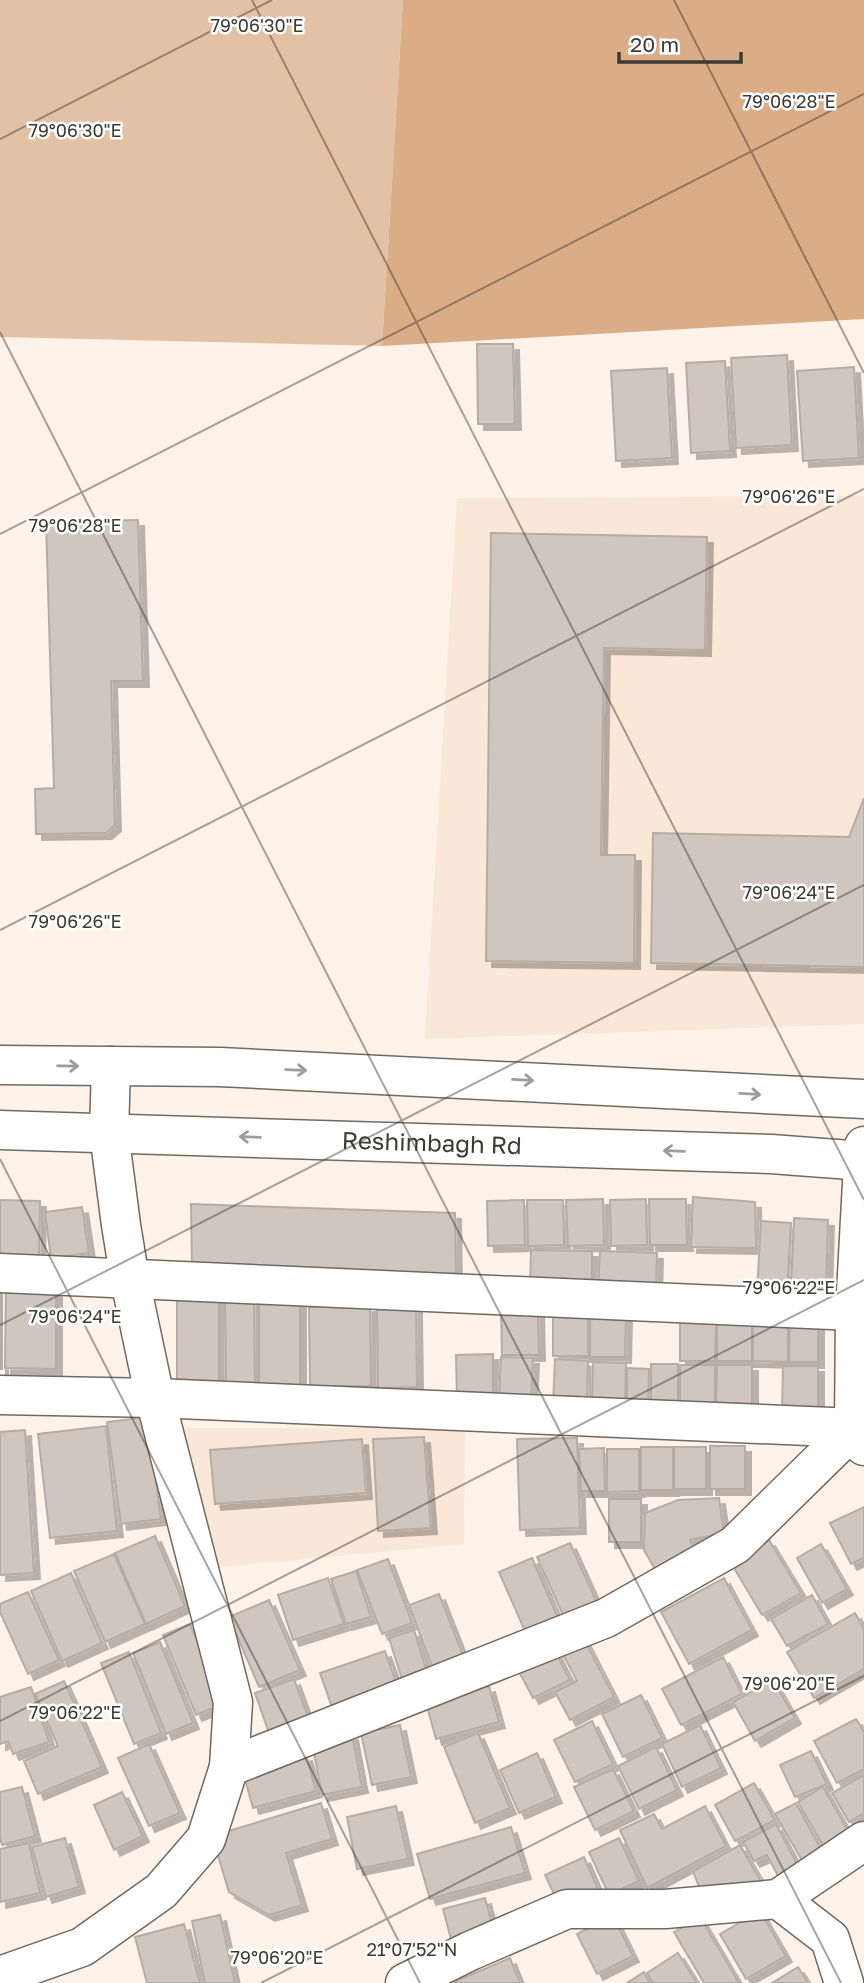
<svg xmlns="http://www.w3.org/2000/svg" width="864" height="1983" viewBox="0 0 864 1983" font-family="'Golos Text',sans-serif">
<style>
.built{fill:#f9e7d8}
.green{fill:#e2c1a5}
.forest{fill:#daad86}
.building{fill:#d1c6bd;stroke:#b7aca3;stroke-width:2;filter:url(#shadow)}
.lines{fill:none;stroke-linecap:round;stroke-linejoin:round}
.minor-casing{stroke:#726860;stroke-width:41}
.major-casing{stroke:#726860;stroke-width:41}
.minor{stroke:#fff;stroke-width:38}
.major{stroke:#fff;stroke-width:38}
.oneway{stroke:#9e9c9a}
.ticks{fill:none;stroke:#3c3834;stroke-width:2;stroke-opacity:0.45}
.labels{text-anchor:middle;stroke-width:5;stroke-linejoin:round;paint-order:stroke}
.street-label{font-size:24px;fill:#3c3834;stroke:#fff}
.ticks-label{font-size:18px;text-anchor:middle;fill:#3c3834;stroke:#fff;stroke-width:5;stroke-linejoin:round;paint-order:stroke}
</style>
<defs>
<filter id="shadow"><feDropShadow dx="6" dy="6" stdDeviation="0" flood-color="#0004"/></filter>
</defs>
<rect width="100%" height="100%" fill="#fef2e9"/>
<!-- built -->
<g class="built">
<path d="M864 496V1024L425 1039 457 498Z"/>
<path d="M184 1428H465L464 1544 212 1568Z"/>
</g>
<!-- green -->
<path class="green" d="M0 0H403L382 346 0 337Z"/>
<!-- forest -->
<path class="forest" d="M403 0H864V319L382 346Z"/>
<!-- building -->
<g class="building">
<path d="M477 344H513L515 424H478Z"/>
<path d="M787 355 792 445 736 448 731 358Z"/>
<path d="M725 361 730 451 691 453 686 363Z"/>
<path d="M854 367 859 458 803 461 797 371Z"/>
<path d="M667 368 672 458 616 461 611 371Z"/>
<path d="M138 520 143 681H111L115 825 106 833 36 834 35 789 54 788 46 522Z"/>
<path d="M491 533 707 537 705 650 604 648 601 855H635L634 963 486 961Z"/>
<path d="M864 798V967L651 963 653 833 849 837Z"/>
<path d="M693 1197 755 1202 756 1248 691 1247Z"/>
<path d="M603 1199 604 1245 568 1246 566 1200Z"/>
<path d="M646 1199 647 1245 611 1246 610 1200Z"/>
<path d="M649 1199H686L687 1245H650Z"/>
<path d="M0 1200 40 1201 39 1260 0 1259Z"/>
<path d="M524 1200 525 1245 488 1246 487 1201Z"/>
<path d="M527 1200H563L564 1245 528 1246Z"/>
<path d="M191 1204 455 1213 456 1279 192 1271Z"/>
<path d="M82 1207 89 1253 51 1258 45 1212Z"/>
<path d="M794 1218 828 1220 826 1290 791 1288Z"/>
<path d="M761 1221 791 1223 787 1294 757 1292Z"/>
<path d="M531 1250 592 1251V1289L530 1288Z"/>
<path d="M600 1251 657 1253 656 1293 598 1291Z"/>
<path d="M6 1280 56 1281V1369L5 1368Z"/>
<rect x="0" y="1283" width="2" height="86"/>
<rect x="177" y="1295" width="42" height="86"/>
<path d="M225 1299H254L255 1383H226Z"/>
<rect x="259" y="1300" width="41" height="87"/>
<path d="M370 1306 371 1386H310L309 1307Z"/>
<path d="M416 1307 417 1387 378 1388 377 1308Z"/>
<path d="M538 1309 539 1355H502L501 1310Z"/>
<path d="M553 1313 588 1314V1356H553Z"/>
<path d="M590 1313 626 1314 625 1357H590Z"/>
<path d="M680 1318H716L715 1361H680Z"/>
<rect x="717" y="1318" width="35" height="43"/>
<path d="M753 1318H788V1362L753 1361Z"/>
<path d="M790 1320H818V1362H789Z"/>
<path d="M493 1354V1400L457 1401 456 1355Z"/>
<path d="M501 1357 533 1358 531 1402H499Z"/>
<path d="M555 1359 588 1361 587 1405 553 1404Z"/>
<path d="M593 1362 626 1363 625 1407 592 1406Z"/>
<path d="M651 1364H678V1410L651 1409Z"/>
<rect x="680" y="1365" width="35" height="43"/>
<path d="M717 1365H752V1408H716Z"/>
<path d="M783 1366H818V1410H782Z"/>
<path d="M627 1368 649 1369 648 1406H627Z"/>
<path d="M147 1417 161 1519 121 1524 107 1422Z"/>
<path d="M106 1426 117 1531 50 1538 38 1434Z"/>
<path d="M25 1430 34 1573 0 1575V1432Z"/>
<path d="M424 1437 431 1528 378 1531 373 1439Z"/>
<path d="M577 1438 580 1528 520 1530 517 1439Z"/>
<path d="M362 1439 366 1493 215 1504 210 1450Z"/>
<rect x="710" y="1446" width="35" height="43"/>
<rect x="641" y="1447" width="32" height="43"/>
<rect x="674" y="1447" width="32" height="42"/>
<path d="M604 1448 605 1491H581L579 1449Z"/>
<path d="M607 1449H639V1491L607 1492Z"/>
<path d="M719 1498 724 1533 690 1540 698 1559 661 1580 644 1550 645 1513 678 1500Z"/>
<rect x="609" y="1499" width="32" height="43"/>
<path d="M864 1507V1558L851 1564 830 1523Z"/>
<path d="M155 1536 185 1606 146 1624 115 1553Z"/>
<path d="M769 1540 801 1593 762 1615 731 1563Z"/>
<path d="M570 1543 599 1607 566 1622 537 1557Z"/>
<path d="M821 1544 847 1589 822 1603 797 1558Z"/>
<path d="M114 1554 145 1624 105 1642 74 1571Z"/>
<path d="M532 1558 560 1623 528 1638 499 1572Z"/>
<path d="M388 1559 412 1623 382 1634 357 1570Z"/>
<path d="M356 1571 371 1617 346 1624 331 1579Z"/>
<path d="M71 1573 102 1643 62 1661 31 1591Z"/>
<path d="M328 1578 344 1624 293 1640 278 1595Z"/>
<path d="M724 1578 752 1630 689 1664 661 1612Z"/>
<path d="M28 1592 59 1660 28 1674 0 1612V1604Z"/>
<path d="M439 1594 464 1658 433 1669 409 1605Z"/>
<path d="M812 1595 828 1624 787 1646 771 1619Z"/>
<path d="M269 1600 300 1670 259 1687 229 1617Z"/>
<path d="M855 1613 864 1629V1669L814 1698 787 1652Z"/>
<path d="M190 1624 223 1704 196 1715 163 1635Z"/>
<path d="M414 1630 428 1675 403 1683 389 1638Z"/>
<path d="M583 1637 614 1697 570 1720 555 1692 577 1681 560 1649Z"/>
<path d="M160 1642 193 1723 166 1734 133 1653Z"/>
<path d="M554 1649 570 1680 533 1698 517 1668Z"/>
<path d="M385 1651 399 1690 334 1713 320 1673Z"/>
<path d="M129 1652 161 1733 134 1744 101 1663Z"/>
<path d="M723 1657 742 1694 681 1725 662 1689Z"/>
<path d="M294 1679 310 1722 270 1736 255 1693Z"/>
<path d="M773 1680 795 1718 755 1741 733 1702Z"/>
<path d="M64 1681 102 1767 38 1794 24 1761 58 1746 35 1694Z"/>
<path d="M489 1686 499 1722 436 1739 426 1703Z"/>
<path d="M31 1687 49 1742 13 1754 8 1741 0 1744V1697Z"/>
<path d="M641 1695 662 1738 623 1757 602 1714Z"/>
<path d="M856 1719 864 1732V1769L837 1783 814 1741Z"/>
<path d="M592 1721 613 1764 575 1782 554 1740Z"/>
<path d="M400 1725 411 1777 372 1785 361 1733Z"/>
<path d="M700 1725 721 1768 682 1787 662 1744Z"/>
<path d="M478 1733 510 1808 475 1823 444 1747Z"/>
<path d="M352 1734 362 1787 322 1795 312 1743Z"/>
<path d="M149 1744 180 1813 149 1826 118 1758Z"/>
<path d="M656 1747 677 1790 639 1809 618 1766Z"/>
<path d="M811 1751 827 1784 795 1797 780 1765Z"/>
<path d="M537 1753 556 1797 519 1813 500 1770Z"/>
<path d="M306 1755 316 1791 253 1808 243 1772Z"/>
<path d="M613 1769 634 1811 595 1830 574 1787Z"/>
<path d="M864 1775V1813L849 1822 832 1793Z"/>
<path d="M754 1783 775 1820 735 1841 715 1805Z"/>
<path d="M22 1787 35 1836 2 1845 0 1838V1792Z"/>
<path d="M823 1787 852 1838 827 1852 798 1802Z"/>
<path d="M122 1792 143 1836 114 1850 94 1805Z"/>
<path d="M321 1803 332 1839 286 1853 302 1905 269 1915 229 1892 212 1836Z"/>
<path d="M796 1803 823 1853 804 1864 775 1814Z"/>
<path d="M396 1806 408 1859 357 1869 347 1817Z"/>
<path d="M705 1806 726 1846 647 1888 620 1830 654 1814 662 1829Z"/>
<path d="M776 1824 798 1866 778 1876 767 1855 754 1861 743 1842Z"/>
<path d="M511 1827 525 1873 430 1899 417 1854Z"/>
<path d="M65 1838 79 1887 46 1897 32 1847Z"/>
<path d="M619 1838 639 1881 609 1895 589 1852Z"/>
<path d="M29 1843 40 1893 0 1902V1849Z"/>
<path d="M740 1845 762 1883 700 1890 693 1871Z"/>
<path d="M584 1857 598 1889 559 1905 545 1875Z"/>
<path d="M485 1898 494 1931 452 1943 443 1909Z"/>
<path d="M760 1911 786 1956 746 1979 720 1934Z"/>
<path d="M220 1915 235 1983H205L192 1921Z"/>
<path d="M613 1916 633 1956 597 1974 577 1934Z"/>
<path d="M700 1917 739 1983H704L674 1932Z"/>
<path d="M184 1924 200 1983H147L135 1937Z"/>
<path d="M678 1953 697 1983H653L647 1973Z"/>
<path d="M510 1958 520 1983H452Z"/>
<path d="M798 1967 808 1983H772Z"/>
<path d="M644 1972 650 1983H627Z"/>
</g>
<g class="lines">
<defs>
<g id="minor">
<path d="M864 1146 855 1311 854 1428 864 1446"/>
<path d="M0 1273 855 1311"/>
<path d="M0 1395 155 1398 130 1280 121 1225 109 1133 111 1066"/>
<path d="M229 1767 606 1618 735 1545 854 1428"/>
<path d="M778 1899 830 1939 844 1983"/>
<path d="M0 1976 82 1947 161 1891 206 1839 229 1767 233 1702 155 1398 854 1428"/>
<path d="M405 1983 470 1951 567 1909H665L778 1899 864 1841"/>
</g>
<g id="major">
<path d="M0 1065 220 1067 864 1099"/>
<path id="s1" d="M0 1130 771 1154 864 1161"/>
</g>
</defs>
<!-- minor casing -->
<use href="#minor" class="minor-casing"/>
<!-- major casing -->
<use href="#major" class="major-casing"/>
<!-- minor -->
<use href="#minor" class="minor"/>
<!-- major -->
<use href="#major" class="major"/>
</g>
<!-- one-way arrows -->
<defs><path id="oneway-shaft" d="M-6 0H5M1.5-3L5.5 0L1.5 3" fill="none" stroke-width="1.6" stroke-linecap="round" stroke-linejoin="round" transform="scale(1.75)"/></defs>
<g class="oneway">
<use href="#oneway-shaft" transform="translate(68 1066) rotate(1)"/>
<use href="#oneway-shaft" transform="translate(296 1070) rotate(2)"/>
<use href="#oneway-shaft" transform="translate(523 1080) rotate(3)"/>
<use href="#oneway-shaft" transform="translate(750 1094) rotate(3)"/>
<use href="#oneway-shaft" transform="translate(250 1137) rotate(-178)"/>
<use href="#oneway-shaft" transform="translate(674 1151) rotate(-178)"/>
</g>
<!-- ticks -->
<path class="ticks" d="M252 0 864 1200M674 0 864 373M0 139 272 0M0 332 841 1983M0 534 864 94M0 930 864 489M0 1159 420 1983M0 1325 864 885M0 1721 864 1280M261 1983 864 1676"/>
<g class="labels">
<!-- street labels -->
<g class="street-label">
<text dy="8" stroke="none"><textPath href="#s1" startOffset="432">Reshimbagh Rd</textPath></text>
</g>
</g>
<g class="ticks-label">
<text x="257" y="32">79°06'30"E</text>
<text x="789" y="108">79°06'28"E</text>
<text x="75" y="137">79°06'30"E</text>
<text x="789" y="503">79°06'26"E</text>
<text x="75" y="532">79°06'28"E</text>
<text x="789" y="899">79°06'24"E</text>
<text x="75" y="928">79°06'26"E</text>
<text x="789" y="1294">79°06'22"E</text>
<text x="75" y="1323">79°06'24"E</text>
<text x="789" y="1690">79°06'20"E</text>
<text x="75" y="1719">79°06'22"E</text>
<text x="412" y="1956">21°07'52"N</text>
<text x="277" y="1964">79°06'20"E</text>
</g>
<!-- scale -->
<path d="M619 52v10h122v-10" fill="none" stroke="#3c3834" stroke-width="3.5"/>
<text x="630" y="52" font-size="21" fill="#3c3834" stroke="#ffffff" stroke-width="5" paint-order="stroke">20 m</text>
</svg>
